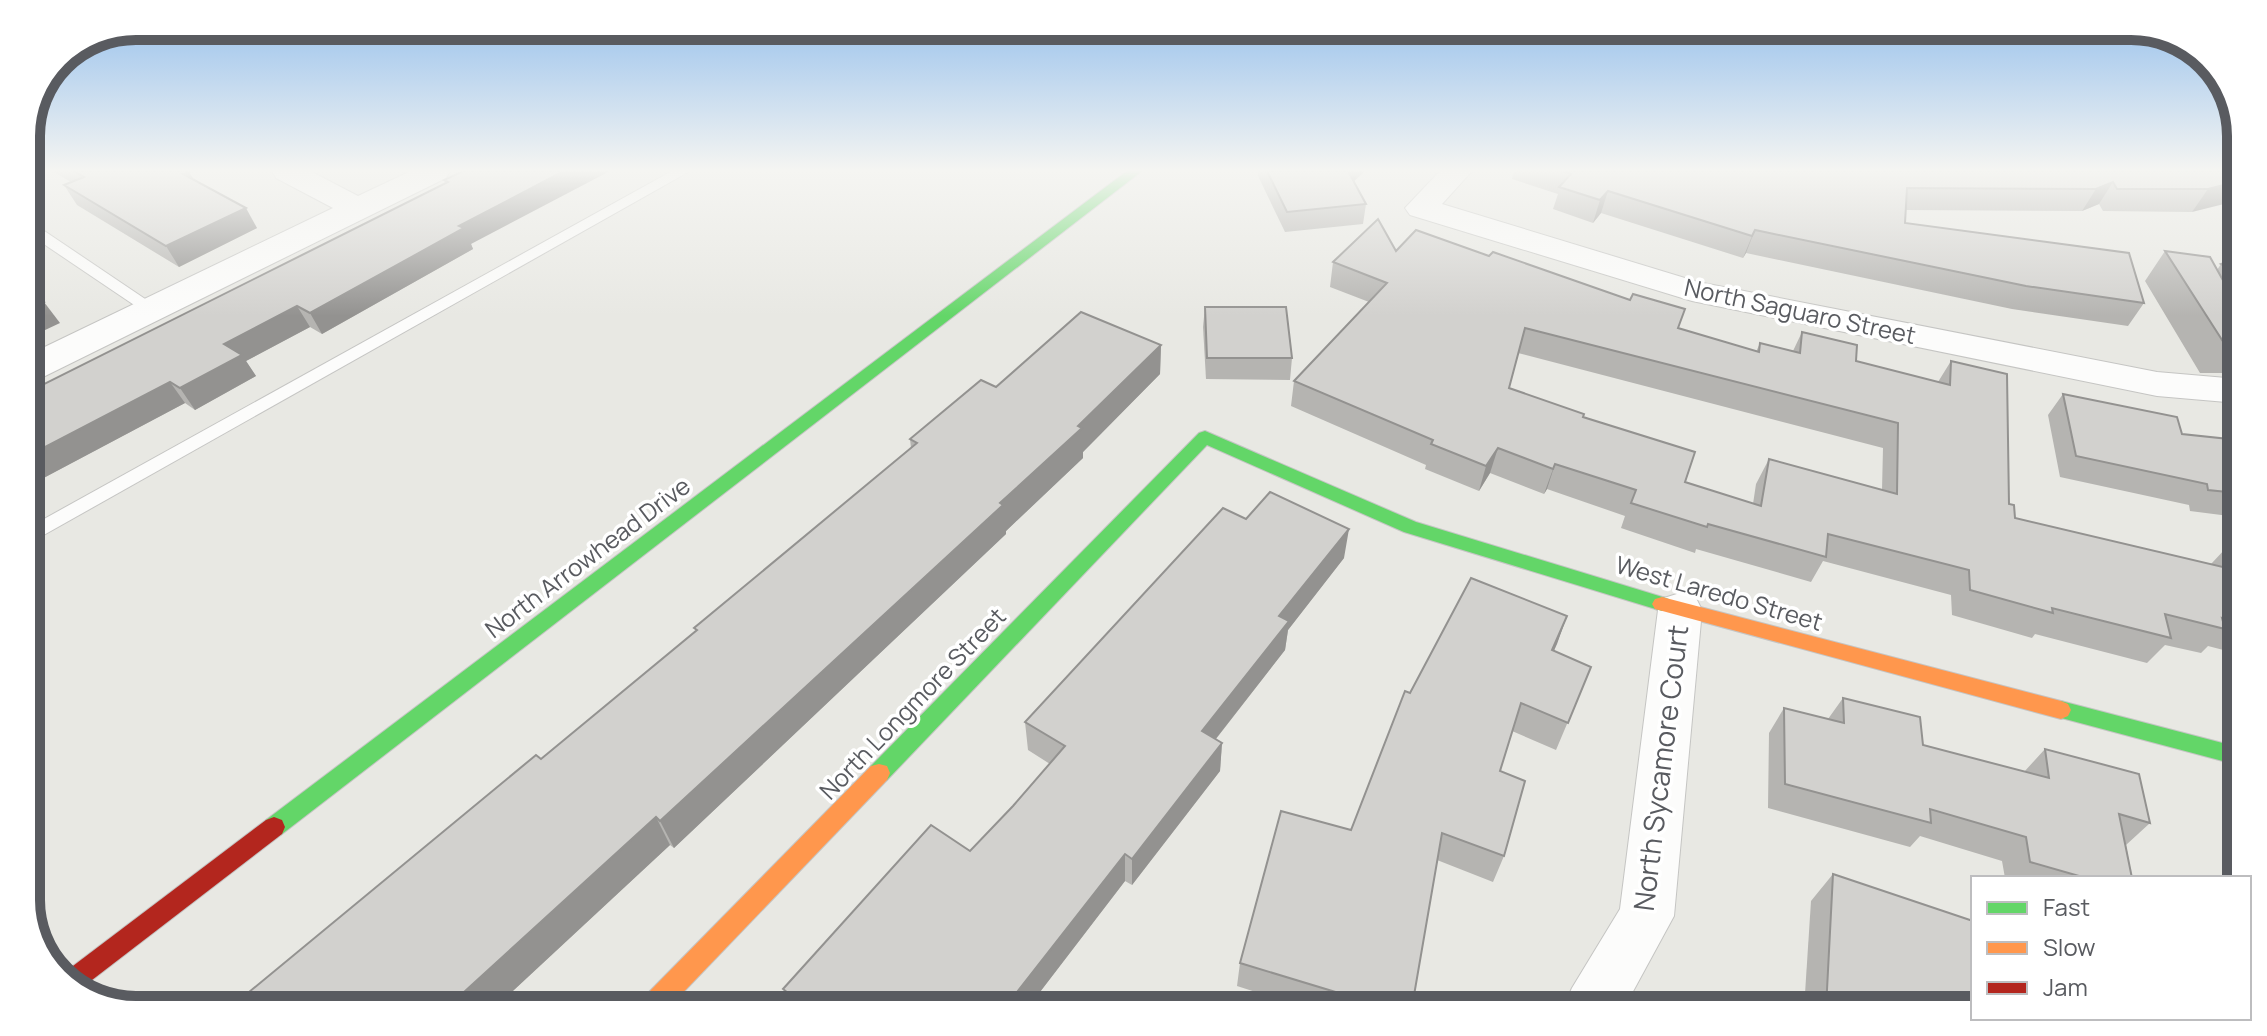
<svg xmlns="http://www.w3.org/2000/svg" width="2267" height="1036" viewBox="0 0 2267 1036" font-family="Manrope,sans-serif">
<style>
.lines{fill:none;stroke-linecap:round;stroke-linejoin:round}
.lane-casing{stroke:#c5c5c3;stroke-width:2}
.street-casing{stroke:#c5c5c3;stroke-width:2}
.fast-casing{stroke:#c5c5c4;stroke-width:2}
.slow-casing{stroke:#c5c5c4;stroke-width:2}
.jam-casing{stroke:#c5c5c4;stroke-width:2}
.lane{fill:#fcfcfb;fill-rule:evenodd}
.street{fill:#fcfcfb;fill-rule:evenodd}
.fast{fill:#63d668;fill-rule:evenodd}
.slow{fill:#ff974d;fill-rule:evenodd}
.jam{fill:#b3261e;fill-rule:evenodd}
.wall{fill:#b5b4b1;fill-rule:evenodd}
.shaded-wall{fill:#939290}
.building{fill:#d2d1ce;stroke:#939290;stroke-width:2;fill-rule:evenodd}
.labels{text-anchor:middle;stroke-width:7;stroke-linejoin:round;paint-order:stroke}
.street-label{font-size:24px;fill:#595b60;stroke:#fff}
.near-street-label{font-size:28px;fill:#595b60;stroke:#fff}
.rim{fill:none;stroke:#595b60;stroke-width:10}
</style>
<rect width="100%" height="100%" fill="#e8e8e3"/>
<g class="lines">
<defs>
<g id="lane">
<path d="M672 171H690L26 545V529Z"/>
<path d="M26 220 31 222 160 309 152 314 146 313 26 232Z"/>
</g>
<g id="street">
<path d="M272 171H310L358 196 411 171H450L446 178 39 379 26 383V356L333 208 276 178Z"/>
<path d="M1440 171H1472L1442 204 1698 282 2157 372 2238 379V403L2157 396 1692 301 1410 215 1405 208Z"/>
<path d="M1680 593 1696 598 1702 610 1674 916 1624 1008H1563L1572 988 1620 909 1658 610 1664 598Z"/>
</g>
<g id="fast">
<path d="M1127 171H1142L282 834 274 837 266 834 263 827 266 820Z"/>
<path d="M1205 431 1416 522 1669 599 1672 604 1669 609 1662 611 1404 532 1207 445 887 780 879 782 871 780 868 773 871 766 1199 433Z"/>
<path d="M2061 701 2234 746V764L2054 716 2051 710 2054 704Z"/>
</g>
<g id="slow">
<path d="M1662 597 2061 701 2068 704 2071 710 2068 716 2061 719 1655 609 1652 604 1655 599Z"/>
<path d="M879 764 887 766 890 773 887 780 672 1004H643L646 995 871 766Z"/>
</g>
<path id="jam" d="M274 817 282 820 285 827 282 834 79 990 61 975 266 820Z"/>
</defs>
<!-- lane casing -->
<use href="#lane" class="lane-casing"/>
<!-- street casing -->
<use href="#street" class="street-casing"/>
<!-- fast casing -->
<use href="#fast" class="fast-casing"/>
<!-- slow casing -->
<use href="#slow" class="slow-casing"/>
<!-- jam casing -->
<use href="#jam" class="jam-casing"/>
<!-- lane -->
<use href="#lane" class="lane"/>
<!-- street -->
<use href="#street" class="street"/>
<!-- fast -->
<use href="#fast" class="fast"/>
<!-- slow -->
<use href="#slow" class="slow"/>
<!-- jam -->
<use href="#jam" class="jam"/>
</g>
<!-- wall -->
<g class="wall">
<path d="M52 171H188L194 180 257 228 179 267 77 205 64 185 71 182Z"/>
<path d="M463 171 471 244 473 249 322 334 310 327 246 361 256 376 195 410 185 403 36 482 29 476 26 478V393L446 184 444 180Z"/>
<path d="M1259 171H1365L1354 181 1366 204 1363 224 1285 232 1258 176Z"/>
<path d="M1514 171H2240L2192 212 2103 211 2099 204 2082 211 1906 210 1905 223 2144 303 2128 326 2012 309 1746 253 1743 258 1601 213 1593 223 1553 209 1558 194 1512 179Z"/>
<path d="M1396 251 1678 328 1756 352 1760 343 1793 351 1802 332 1856 361 1938 382 1951 361 2015 518 2211 564 2226 548 2236 551 2235 653 2208 646 2201 653 2165 645 2147 663 2035 634 2032 638 1952 615 1951 595 1823 561 1811 582 1696 549 1695 553 1621 528 1625 516 1547 489 1544 494 1490 473 1479 491 1425 469 1426 465 1291 406 1294 381 1369 302 1330 287 1333 262ZM1518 353 1883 448 1882 490 1769 459 1756 484 1753 504 1685 482 1583 418 1509 388Z"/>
<path d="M2165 251 2217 270 2221 264 2239 258 2238 368 2234 373H2200L2145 281Z"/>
<path d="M1205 307 1292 358 1290 380 1206 379 1203 327Z"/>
<path d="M1161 345 1160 374 1083 452V458L1006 531V534L674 848 670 845 500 1003 237 1002 541 759 696 631 694 628 911 448 910 439 996 387Z"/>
<path d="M2063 394 2182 434 2238 440 2237 517 2190 511 2189 505 2060 477 2048 415Z"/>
<path d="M1246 519 1344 558 1288 630 1285 650 1216 739 1222 743 1220 771 1132 885 1125 881 1030 1005 791 1004 783 989 970 851 1013 806 1050 764 1028 750 1025 722Z"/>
<path d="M1567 616 1554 651 1591 667 1556 750 1512 731 1500 771 1504 856 1493 882 1437 860 1412 1007H1302L1237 986 1240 963 1351 830 1410 693Z"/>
<path d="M1843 698 1923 745 2024 772 2045 749 2150 823 2126 845 2132 878H2005L2002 861 1920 836 1910 847 1768 808 1769 733 1784 708 1828 719Z"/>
<path d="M2234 814 2233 870 2227 820Z"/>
<path d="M1833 874 1973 1009H1804L1811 901Z"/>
</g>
<!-- shaded-wall -->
<g class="shaded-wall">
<path d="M564 171H610L471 244 473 249 322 334 310 313 459 226Z"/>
<path d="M1347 171H1365L1344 190Z"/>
<path d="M189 172 201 191 183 174Z"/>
<path d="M2240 181V200L2192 212 2208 189Z"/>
<path d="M2113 182 2099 204 2082 211 2096 189Z"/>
<path d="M1608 191 1601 213 1593 223 1600 200Z"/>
<path d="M246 208 257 228 179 267 166 246Z"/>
<path d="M1755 230 1746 253 1743 258 1752 236Z"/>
<path d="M44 302 60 323 26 339V311Z"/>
<path d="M297 306 310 327 246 361 256 376 195 410 180 388 224 344Z"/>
<path d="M1161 345 1160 374 1083 452V458L1006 531V534L674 848 660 821 1078 426Z"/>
<path d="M170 382 185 403 36 482 26 471V457Z"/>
<path d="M1498 448 1490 473 1479 491 1486 466Z"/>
<path d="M1555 464 1547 489 1544 494 1553 469Z"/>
<path d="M1349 529 1344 558 1288 630 1285 650 1200 759 1202 731 1279 616Z"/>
<path d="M1567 616 1557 644 1541 678 1552 650Z"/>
<path d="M1222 743 1220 771 1132 885V859Z"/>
<path d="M656 817 670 845 500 1003H452Z"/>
<path d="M1125 854V881L1030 1005H1007Z"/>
</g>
<!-- building -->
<g class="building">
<path d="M74 171H188L189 172 183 174 246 208 166 246 64 185 84 177Z"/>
<path d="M463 171H564L459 226 464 228 310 313 297 306 224 344 242 355 180 388 170 382 26 457V393L448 182 444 180Z"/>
<path d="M1267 171H1348L1366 204 1287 212Z"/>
<path d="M1562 171H2240V181L2208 189H2117L2113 182 2096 189 1907 188 1905 223 2129 253 2144 303 2026 286 1755 230 1752 236 1608 191 1600 200 1559 187 1571 174Z"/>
<path d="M1378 219 1396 251 1416 230 1489 256 1493 252 1630 300 1633 294 1685 309 1678 328 1759 352 1760 343 1800 353 1802 332 1857 345 1856 361 1950 385 1951 361 2007 374 2009 504 2014 505 2015 518 2231 569 2226 548 2236 551V622L2222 618 2225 629 2165 614 2171 638 2052 608 2053 613 1970 590 1969 570 1828 534 1826 557 1708 524 1707 527 1631 503 1636 490 1555 464 1553 469 1498 448 1486 466 1431 444 1433 440 1294 381 1387 283 1333 262ZM1525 328 1898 423 1897 494 1769 459 1761 506 1685 482 1695 452 1583 417 1584 414 1509 388Z"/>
<path d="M2165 251 2210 257 2239 309V343H2224Z"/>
<path d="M2239 258V275L2221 264Z"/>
<path d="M26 288 44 302 26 311Z"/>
<path d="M1205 307H1286L1292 358H1207Z"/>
<path d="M1081 312 1161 345 1078 426 1082 428 1000 503 1003 505 660 821 656 817 452 1003 237 1002 536 755 541 759 697 630 694 628 917 443 910 439 981 380 996 387Z"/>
<path d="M2063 394 2177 417 2182 434 2238 440 2237 493 2208 490 2207 484 2076 456Z"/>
<path d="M1270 492 1349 529 1279 616 1289 621 1202 731 1222 743 1132 859 1125 854 1007 1005 802 1004 783 989 931 825 970 851 1013 806 1065 746 1025 722 1223 508 1246 519Z"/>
<path d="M1471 578 1567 616 1552 650 1591 667 1568 723 1521 703 1500 771 1525 781 1504 856 1442 833 1412 1007H1385L1240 963 1281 811 1351 830 1405 691 1410 693Z"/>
<path d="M1843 698 1920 717 1923 745 2049 778 2045 749 2139 774 2150 823 2119 814 2132 878H2086L2030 862 2026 837 1930 809 1931 823 1785 784 1784 708 1844 723Z"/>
<path d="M1833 874 1973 921V1009H1826Z"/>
</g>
<!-- sky -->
<linearGradient id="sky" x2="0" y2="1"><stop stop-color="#94bfec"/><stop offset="0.54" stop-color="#f5f5f2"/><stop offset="1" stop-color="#f5f5f2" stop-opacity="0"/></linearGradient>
<rect width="2267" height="316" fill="url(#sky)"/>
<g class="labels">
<!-- street labels -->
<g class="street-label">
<text transform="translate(1800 312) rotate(12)" y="8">North Saguaro Street</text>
<text transform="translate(588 558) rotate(-37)" y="8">North Arrowhead Drive</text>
<text transform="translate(1719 594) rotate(16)" y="8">West Laredo Street</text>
<text transform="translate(913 704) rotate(-46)" y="8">North Longmore Street</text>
</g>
<!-- near-street labels -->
<g class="near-street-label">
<text transform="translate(1661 768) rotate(-83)" y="10">North Sycamore Court</text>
</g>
</g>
<!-- crop -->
<path d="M0 0H2267V1036H0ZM136 40H2131A96 96 0 0 1 2227 136V900A96 96 0 0 1 2131 996H136A96 96 0 0 1 40 900V136A96 96 0 0 1 136 40Z" fill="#fff" fill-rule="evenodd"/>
<path class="rim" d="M136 40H2131A96 96 0 0 1 2227 136V900A96 96 0 0 1 2131 996H136A96 96 0 0 1 40 900V136A96 96 0 0 1 136 40Z"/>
<!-- legend -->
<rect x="1971" y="876" width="280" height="144" fill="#ffffff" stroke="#bdbdbf" stroke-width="2"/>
<rect x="1987" y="902" width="40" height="12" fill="#63d668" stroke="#bdbdbf" stroke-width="2"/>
<text x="2043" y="916" font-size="24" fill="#595b60">Fast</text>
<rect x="1987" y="942" width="40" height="12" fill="#ff974d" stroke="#bdbdbf" stroke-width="2"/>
<text x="2043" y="956" font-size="24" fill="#595b60">Slow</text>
<rect x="1987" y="982" width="40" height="12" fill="#b3261e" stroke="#bdbdbf" stroke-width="2"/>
<text x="2043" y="996" font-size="24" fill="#595b60">Jam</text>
</svg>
